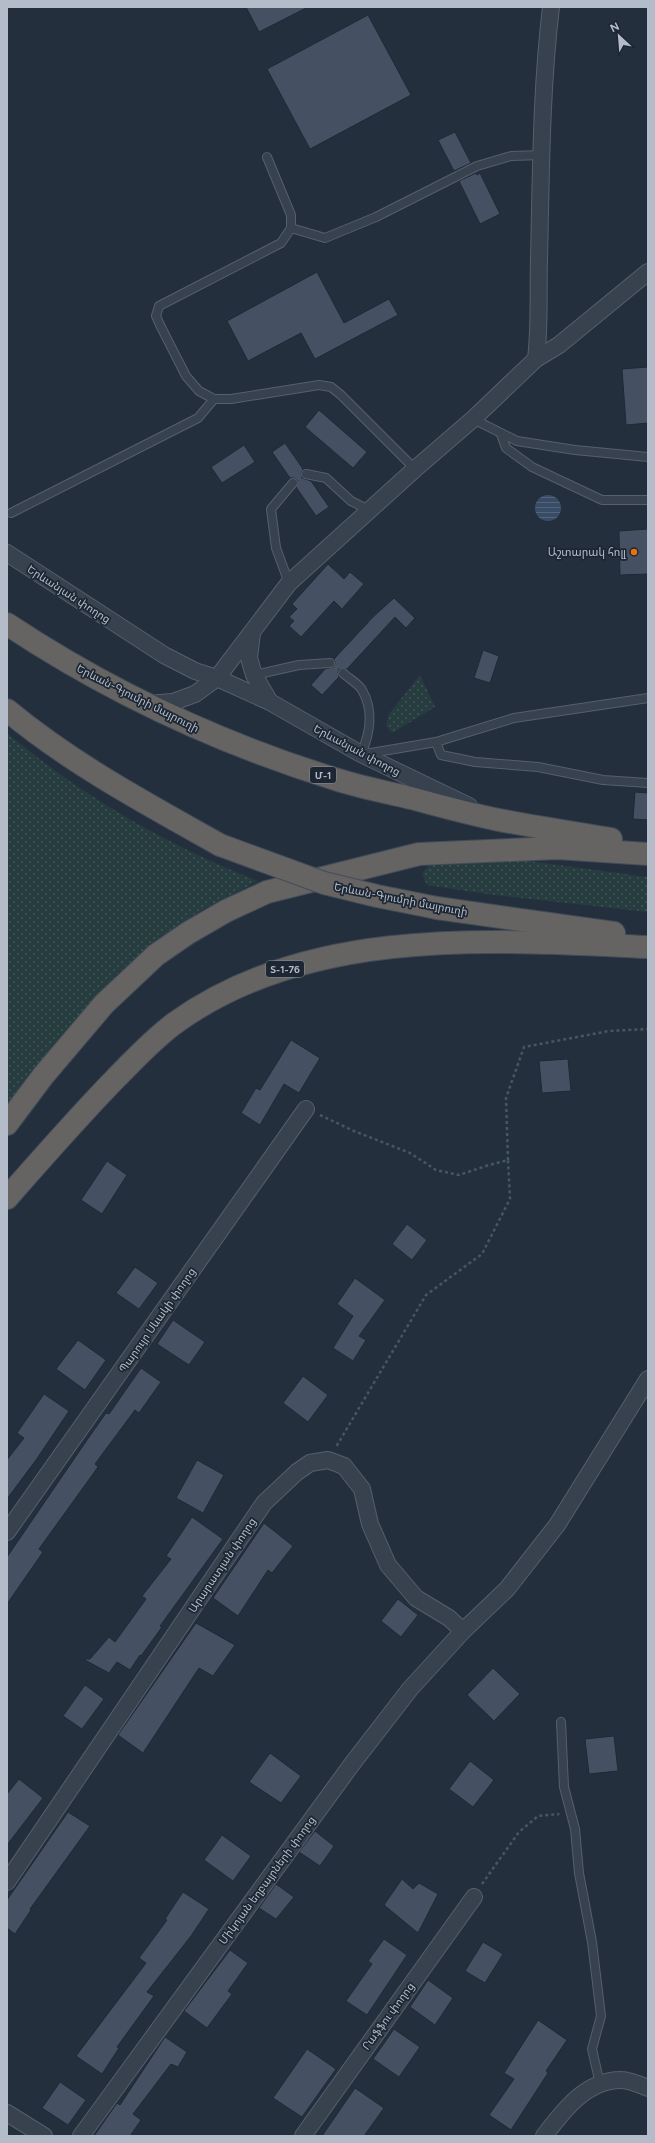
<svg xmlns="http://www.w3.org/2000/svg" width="655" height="2143" viewBox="0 0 655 2143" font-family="Figtree,'Noto Sans Armenian',sans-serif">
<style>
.grass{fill:url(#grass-dots)}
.water{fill:url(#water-rules)}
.building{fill:#455162;stroke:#1f2835}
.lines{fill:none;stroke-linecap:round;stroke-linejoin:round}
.service-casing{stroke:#565f6c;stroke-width:10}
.minor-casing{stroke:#565f6c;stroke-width:18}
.trunk-casing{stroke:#434c59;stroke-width:24}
.path{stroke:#44595c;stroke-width:2.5;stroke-dasharray:3 3;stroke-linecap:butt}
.service{stroke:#38414e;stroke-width:8}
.minor{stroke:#38414e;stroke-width:16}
.trunk{stroke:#656462;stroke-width:22}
.trunk-bridge-casing{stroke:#434c59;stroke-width:24;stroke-linecap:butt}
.trunk-bridge{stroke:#656462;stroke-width:22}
.food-dot{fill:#e8710a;stroke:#1d2633;stroke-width:1.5}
.labels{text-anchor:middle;stroke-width:3.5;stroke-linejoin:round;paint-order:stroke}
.shield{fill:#1d2633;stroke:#878f9c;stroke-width:1}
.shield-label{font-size:10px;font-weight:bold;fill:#b4bcc9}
.poi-label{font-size:11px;fill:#b4bcc9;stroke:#1d2633;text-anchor:end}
.street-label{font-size:11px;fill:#b4bcc9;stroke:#1d2633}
</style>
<defs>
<pattern id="grass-dots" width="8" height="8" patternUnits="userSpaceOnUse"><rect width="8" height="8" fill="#263c3f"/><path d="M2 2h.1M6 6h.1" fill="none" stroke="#435659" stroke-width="1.8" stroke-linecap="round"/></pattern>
<pattern id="water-rules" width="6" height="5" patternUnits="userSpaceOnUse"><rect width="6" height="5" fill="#394c67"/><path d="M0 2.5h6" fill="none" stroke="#53647b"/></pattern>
</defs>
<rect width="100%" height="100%" fill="#242f3e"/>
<!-- grass -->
<g class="grass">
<path d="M420 675 435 707 392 733 386 726 389 714Z"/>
<path d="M7 733C83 797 165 844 258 881 234 894 209 905 186 920 112 965 59 1039 7 1107Z"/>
<path d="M506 858 648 877V912L486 894 427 885 422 874 429 865 444 862Z"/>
</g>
<!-- water -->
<circle class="water" cx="548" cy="508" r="13"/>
<!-- building -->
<g class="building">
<path d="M246 7H308L259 32Z"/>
<path d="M368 15 411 95 310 149 267 69Z"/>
<path d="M455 132 471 163 454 171 438 140Z"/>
<path d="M476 173 477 175 480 173 500 214 480 224 459 181Z"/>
<path d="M317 272 344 323 389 299 398 315 315 359 301 333 248 361 227 321Z"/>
<path d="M648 367V423L626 425 622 369Z"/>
<path d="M319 410 367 452 353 468 305 427Z"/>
<path d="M285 443 303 469 301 473 302 478 311 481 329 507 316 516 296 487 298 481 294 478H290L272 452Z"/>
<path d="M244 445 255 462 222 483 211 467Z"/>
<path d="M648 529V574L620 575 619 531Z"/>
<path d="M328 564 344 579 350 572 364 584 342 609 334 601 301 637 289 626 294 621 289 617 297 609 292 604Z"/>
<path d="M394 598 415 618 406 628 395 617 347 669H339L338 672 339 677 322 695 311 685 325 669 333 667 335 663 334 659 373 617Z"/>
<path d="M483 650 499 656 490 683 474 678Z"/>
<path d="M635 792 648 793V820L633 819Z"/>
<path d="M291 1040 320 1058 299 1093 284 1084 260 1125 241 1113 256 1088 260 1090Z"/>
<path d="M568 1059 571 1091 542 1093 539 1061Z"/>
<path d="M107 1161 127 1175 102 1214 81 1200Z"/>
<path d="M407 1224 427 1240 412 1260 392 1244Z"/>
<path d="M135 1267 158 1283 139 1309 116 1293Z"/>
<path d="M355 1278 385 1300 359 1336 366 1340 353 1361 333 1348 353 1316 337 1304Z"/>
<path d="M173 1320 205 1342 189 1365 157 1344Z"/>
<path d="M78 1340 106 1360 85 1390 56 1369Z"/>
<path d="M141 1368 161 1382 139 1413 135 1410 95 1464 98 1467 39 1549 43 1552 7 1604V1557L87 1440 106 1413 109 1414Z"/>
<path d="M303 1376 328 1395 308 1422 283 1403Z"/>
<path d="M44 1394 69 1411 36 1460 7 1499V1460L24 1438 17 1433Z"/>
<path d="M197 1460 224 1475 203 1513 176 1498Z"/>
<path d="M192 1517 223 1539 160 1626 162 1627 141 1656 140 1655 130 1670 117 1662 109 1673 83 1659H90L109 1637 115 1642 146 1599 142 1596 171 1559 166 1556Z"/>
<path d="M264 1523 293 1546 272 1573 268 1570 238 1616 213 1598Z"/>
<path d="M398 1599 418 1615 401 1637 381 1621Z"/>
<path d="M196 1623 235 1645 213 1676 199 1668 143 1753 118 1735Z"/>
<path d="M493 1668 520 1694 494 1721 467 1695Z"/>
<path d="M85 1685 104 1699 82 1729 63 1716Z"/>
<path d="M614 1736 618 1771 589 1774 585 1739Z"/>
<path d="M270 1753 301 1776 281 1803 249 1782Z"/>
<path d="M470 1761 494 1780 473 1807 449 1789Z"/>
<path d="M19 1779 43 1798 7 1845V1794Z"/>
<path d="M68 1812 90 1826 30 1909 31 1910 15 1934 7 1928V1900Z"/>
<path d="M315 1831 334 1846 320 1866 299 1852Z"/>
<path d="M222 1835 251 1856 233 1881 204 1860Z"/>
<path d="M402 1879 413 1889 419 1883 438 1894 418 1933 384 1905Z"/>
<path d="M276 1884 294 1897 276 1919 259 1908Z"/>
<path d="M183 1892 209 1909 191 1936 147 1992 154 1996 117 2047 119 2048 102 2074 76 2056 146 1963 139 1958 167 1920 165 1919Z"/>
<path d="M384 1939 407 1955 367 2015 346 2001 372 1964 368 1961Z"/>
<path d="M483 1942 503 1954 485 1983 465 1971Z"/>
<path d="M230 1950 248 1963 228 1991 232 1994 207 2028 184 2011Z"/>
<path d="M428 1980 453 1998 435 2025 410 2007Z"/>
<path d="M538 2020 567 2040 546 2071 548 2073 511 2130 489 2115 514 2079 504 2073Z"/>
<path d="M394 2029 420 2047 399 2077 373 2059Z"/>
<path d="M165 2037 187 2052 178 2067 171 2064 133 2114 141 2120 130 2136H94L117 2103 120 2105Z"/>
<path d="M307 2049 336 2069 302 2117 273 2098Z"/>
<path d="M60 2082 86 2100 68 2125 42 2108Z"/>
<path d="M355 2088 384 2108 364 2136H322Z"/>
</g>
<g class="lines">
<defs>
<g id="service">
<path d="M267 157 291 215V228L281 243 159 306 156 316 160 325 186 376 199 391 214 399H231L319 385 331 387 341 395 415 469"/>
<path d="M291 228 325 238 376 217 477 166 511 156 542 155"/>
<path d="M473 419 517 441 575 450 648 457"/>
<path d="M501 434 506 448 532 467 602 500H648"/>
<path d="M306 474 326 478 351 501 369 510"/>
<path d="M11 513 198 418 214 399"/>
<path d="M289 583 276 548 271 509 293 483"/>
<path d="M343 673C348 678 359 684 362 690 374 710 370 734 361 754"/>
<path d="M254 675 299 665 330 663"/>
<path d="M436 742 441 755 475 762 538 767 603 780 648 783"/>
<path d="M365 754 436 742 514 718 648 698"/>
<path d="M561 1722 564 1787 575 1829 579 1873 592 1942 601 2016 592 2049 600 2084"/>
</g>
<g id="minor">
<path d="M536 359C540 326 538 293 539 259 541 175 541 90 551 7"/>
<path d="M7 553 164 655 195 671 217 678 270 702 361 754 469 806"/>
<path d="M252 633 249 658 254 675 270 702"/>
<path d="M148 704 173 702 195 694 217 678 289 583 415 469 473 419 536 359 559 345 648 272"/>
<path d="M7 1532 306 1109"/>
<path d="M7 1882 264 1503 297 1472 310 1463 328 1460 344 1466 362 1489 370 1524 388 1565 416 1598 449 1618 463 1631"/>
<path d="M7 2113 44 2136"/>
<path d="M81 2136 352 1764 410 1689 463 1631 507 1589 557 1525 648 1379"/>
<path d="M303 2136 474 1897"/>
<path d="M544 2136C563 2111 586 2080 621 2080 629 2080 641 2085 648 2088"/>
</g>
<g id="trunk">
<path d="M7 624C108 691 219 743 335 779 360 787 385 792 411 798 440 806 470 814 499 820 536 827 574 833 611 839"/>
<path d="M7 710C72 764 147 804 220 845"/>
<path d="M437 908 614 933"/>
<path d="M7 1124 43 1076 104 1004 156 955 188 933 226 911 267 892 419 854 557 848 648 854"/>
<path d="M7 1198C43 1157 78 1117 116 1078 135 1059 153 1039 175 1023 309 926 491 940 648 947"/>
</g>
</defs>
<!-- service casing -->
<use href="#service" class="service-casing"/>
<!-- minor casing -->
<use href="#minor" class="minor-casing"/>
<!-- trunk casing -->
<use href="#trunk" class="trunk-casing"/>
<!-- path -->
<g class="path">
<path d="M320 1115 354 1131 410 1153 436 1170 459 1175 489 1165 508 1160 510 1199 482 1254 426 1295 336 1447"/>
<path d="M508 1160 506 1098 524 1047 609 1031 648 1029"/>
<path d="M482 1884 519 1832 538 1816 558 1814 559 1815"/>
</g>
<!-- service -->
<use href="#service" class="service"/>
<!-- minor -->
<use href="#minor" class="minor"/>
<!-- trunk -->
<use href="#trunk" class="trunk"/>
<defs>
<path id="trunk-bridge" d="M220 845 324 883 377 896 437 908"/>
</defs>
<!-- trunk-bridge casing -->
<use href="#trunk-bridge" class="trunk-bridge-casing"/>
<!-- trunk-bridge -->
<use href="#trunk-bridge" class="trunk-bridge"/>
</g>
<!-- markers -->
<circle class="food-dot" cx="634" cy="552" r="4"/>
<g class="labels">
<!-- shield labels -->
<g class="shield">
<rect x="310" y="767" width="26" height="16" rx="3"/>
<rect x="266" y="961" width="38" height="16" rx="3"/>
</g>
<g class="shield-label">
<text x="323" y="779">Մ-1</text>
<text x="285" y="973">Տ-1-76</text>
</g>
<!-- poi labels -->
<g class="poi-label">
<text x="626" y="556">Աշտարակ հոլլ</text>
</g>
<!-- street labels -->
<g class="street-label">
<text transform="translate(69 594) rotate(33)" y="4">Երևանյան փողոց</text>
<text transform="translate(138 698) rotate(27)" y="4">Երևան-Գյումրի մայրուղի</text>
<text transform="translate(357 750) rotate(28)" y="4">Երևանյան փողոց</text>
<text transform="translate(401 899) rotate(11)" y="4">Երևան-Գյումրի մայրուղի</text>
<text transform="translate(157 1320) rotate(-55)" y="4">Պարույր Սևակի փողոց</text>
<text transform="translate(222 1565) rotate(-56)" y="4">Արարատյան փողոց</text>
<text transform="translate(267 1880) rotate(-54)" y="4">Միկոյան եղբայրների փողոց</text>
<text transform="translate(388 2016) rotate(-54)" y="4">Րաֆֆու փողոց</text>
</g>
</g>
<!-- border -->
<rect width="655" height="2143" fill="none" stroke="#b4bcc9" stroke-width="16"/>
<!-- north arrow -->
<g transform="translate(619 36) rotate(334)" stroke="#1d2633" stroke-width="3" paint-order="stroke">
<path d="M0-3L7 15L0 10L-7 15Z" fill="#b4bcc9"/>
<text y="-6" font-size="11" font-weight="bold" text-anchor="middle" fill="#b4bcc9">N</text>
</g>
</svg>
